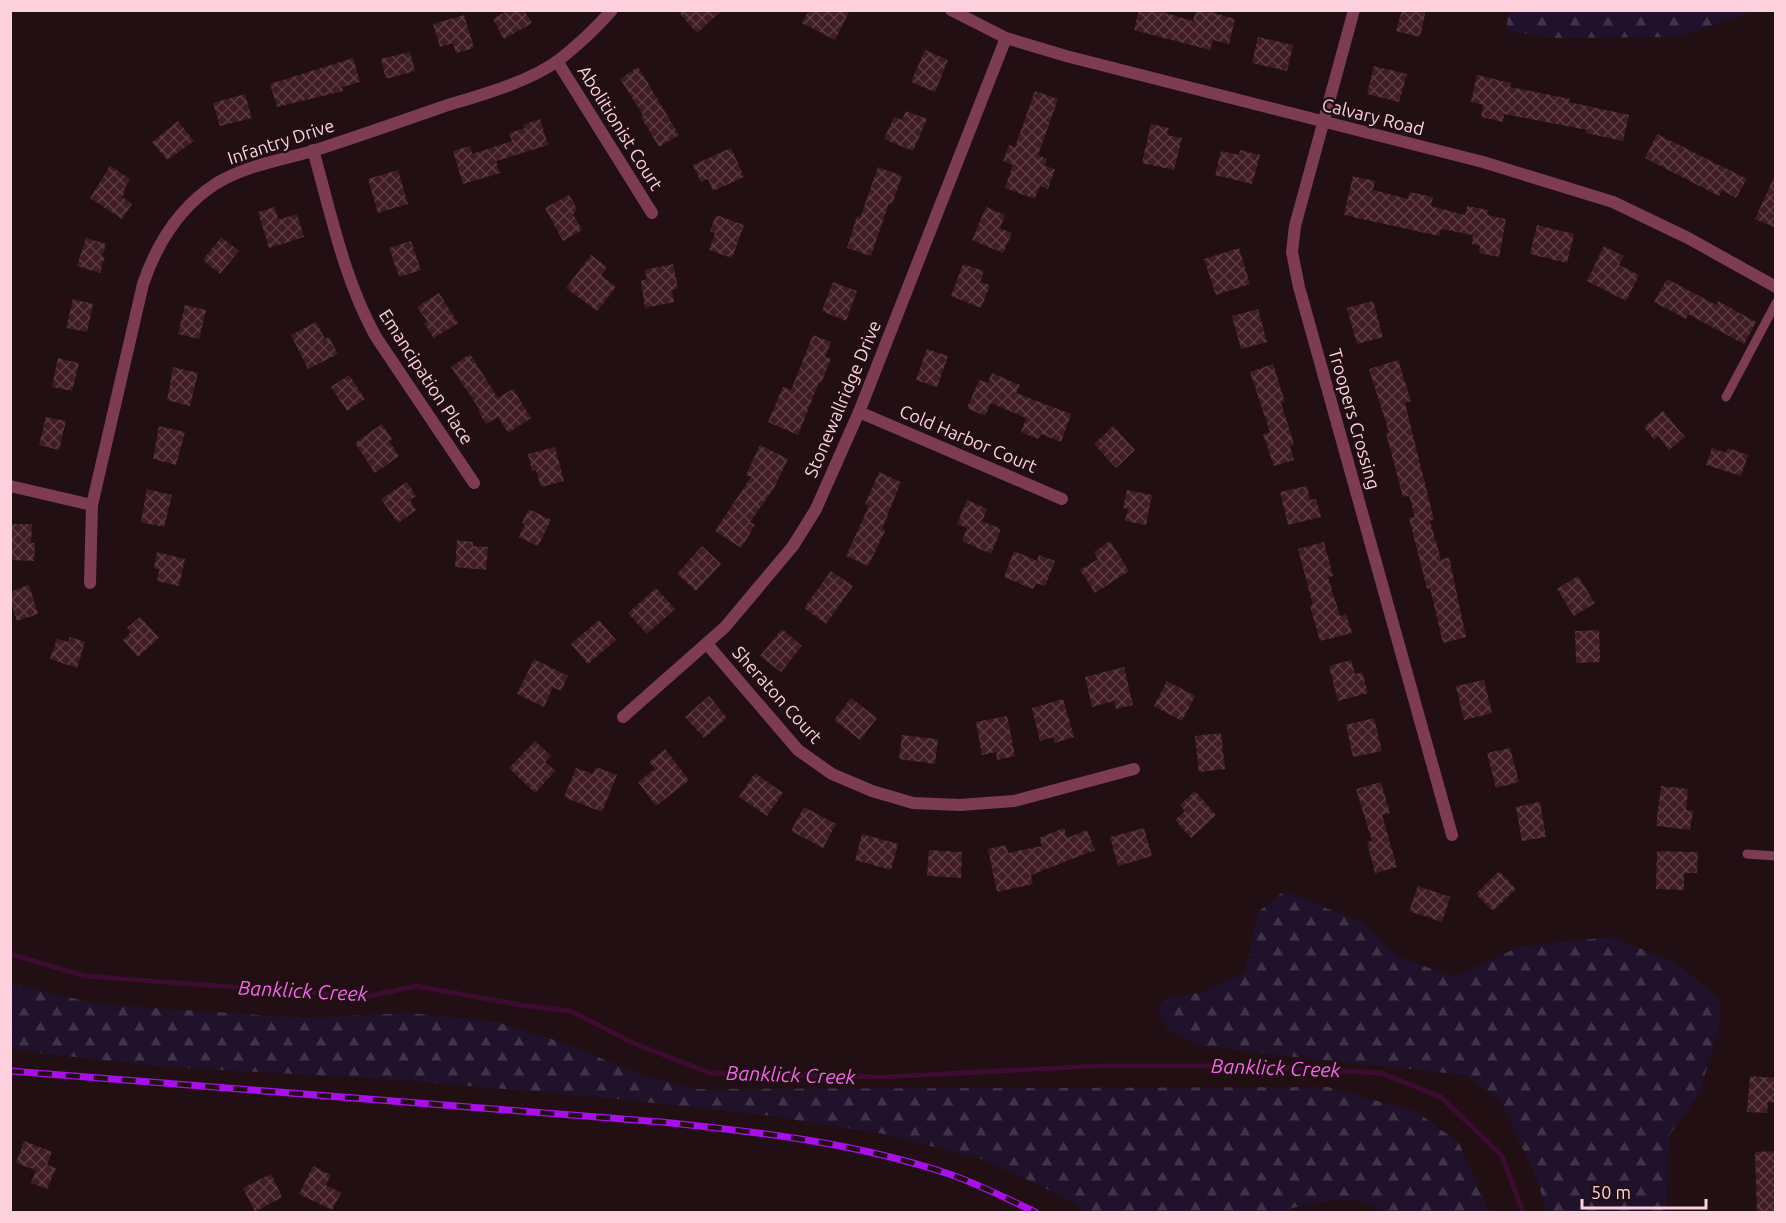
<svg xmlns="http://www.w3.org/2000/svg" width="1786" height="1223" viewBox="0 0 1786 1223" font-family="Ubuntu,sans-serif">
<style>
.forest{fill:url(#forest-firs)}
.lines{fill:none;stroke-linecap:round;stroke-linejoin:round}
.stream{stroke:#3c0c31;stroke-width:5}
.building{fill:url(#building-cross-hatch)}
.service{stroke:#7d3c54;stroke-width:9}
.minor{stroke:#7d3c54;stroke-width:12}
.rail-casing{stroke:#a80fea;stroke-width:7}
.rail{stroke:#210f13;stroke-width:4.5;stroke-dasharray:14;stroke-linecap:butt}
.labels{text-anchor:middle;stroke-width:5;stroke-linejoin:round;paint-order:stroke}
.street-label{font-size:18px;fill:#fcd1dd;stroke:#210f13}
.water-label{font-size:20px;font-style:italic;fill:#f566ed;stroke:#210f13}
</style>
<defs>
<pattern id="forest-firs" width="22" height="20" patternUnits="userSpaceOnUse" patternTransform="scale(1.5)"><rect width="22" height="20" fill="#1f122a"/><path d="M5 1l3.5 6h-7zM16 11l3.5 6h-7z" fill="#403348"/></pattern>
<pattern id="building-cross-hatch" width="8" height="8" patternUnits="userSpaceOnUse" patternTransform="scale(1.5)"><rect width="8" height="8" fill="#401c23"/><path d="M0 0l8 8M0 8l8-8" fill="none" stroke="#5c3c42"/></pattern>
</defs>
<rect width="100%" height="100%" fill="#210f13"/>
<!-- forest -->
<g class="forest">
<path d="M1509 11V10L1755 11 1676 37 1550 38 1506 30Z"/>
<path d="M1284 891 1365 924 1397 956 1453 977 1521 946 1611 937 1675 962 1719 999 1720 1024 1699 1094 1670 1134 1666 1212H1547L1537 1179 1501 1102 1466 1075 1294 1057 1198 1045 1168 1030 1158 1008 1169 998 1202 992 1245 973 1258 912Z"/>
<path d="M11 983 97 1004 302 1018 410 1013 497 1022 567 1044 641 1075 695 1089 1328 1087 1417 1112 1459 1143 1489 1212H1383C1352 1191 1326 1202 1292 1208L1287 1212H1090L1057 1194 982 1159 884 1134 764 1115 608 1098 402 1080 166 1067 11 1050Z"/>
</g>
<g class="lines">
<!-- stream -->
<path class="stream" d="M10 954 85 976 365 997 416 986 521 1005 571 1011 633 1043 710 1073 885 1077 1097 1066H1254L1381 1073 1441 1097 1502 1156 1523 1212"/>
</g>
<!-- building -->
<g class="building">
<path d="M509 10H524L532 23 504 39 493 19Z"/>
<path d="M677 10H722L697 33Z"/>
<path d="M809 10H850L835 40 802 23Z"/>
<path d="M1139 10H1155L1193 21 1196 10H1204L1235 19 1229 44 1213 40 1210 50 1134 30Z"/>
<path d="M1402 10H1426L1420 37 1396 31Z"/>
<path d="M464 15 474 48 456 53 453 43 440 47 433 24Z"/>
<path d="M1258 37 1293 45 1287 71 1252 63Z"/>
<path d="M925 50 948 60 935 92 911 82Z"/>
<path d="M410 52 415 71 386 79 381 59Z"/>
<path d="M353 58 360 82 342 87 343 91 277 107 270 84Z"/>
<path d="M1374 66 1407 74 1399 102 1367 94Z"/>
<path d="M638 67 679 135 659 147 641 117 643 115 620 79Z"/>
<path d="M1477 75 1511 83 1510 87 1570 99 1569 102 1629 115 1623 141 1586 133 1587 130 1504 114 1503 122 1481 117 1483 105 1471 102Z"/>
<path d="M1035 91 1058 99 1038 155 1047 159 1045 166 1055 169 1048 189 1040 186 1035 199 1005 188 1013 165 1003 161 1009 145 1015 147Z"/>
<path d="M245 94 252 118 220 126 213 103Z"/>
<path d="M906 111 927 119 913 151 884 139 894 117 902 120Z"/>
<path d="M540 119 548 145 496 161 500 173 463 184 453 151 470 146 472 154 512 141 509 133 525 128 523 125Z"/>
<path d="M178 121 194 141 167 160 152 142Z"/>
<path d="M1151 124 1169 128 1167 135 1182 138 1174 170 1142 163Z"/>
<path d="M1657 134 1747 179 1736 198 1722 190 1719 196 1645 158Z"/>
<path d="M731 148 744 177 713 191 708 179 701 182 693 165Z"/>
<path d="M1240 150 1260 155 1252 184 1215 175 1221 151 1239 155Z"/>
<path d="M110 166 130 179 124 189 126 190 122 197 132 204 122 219 90 198Z"/>
<path d="M878 167 902 176 892 204 889 203 871 256 847 248 857 216 860 218Z"/>
<path d="M398 170 408 204 378 213 368 179Z"/>
<path d="M1776 173V228L1755 219Z"/>
<path d="M1353 176 1375 181 1373 190 1408 199 1410 192 1433 197 1431 206 1465 215 1467 206 1488 210 1487 215 1506 219 1499 257 1479 253 1480 246 1472 244 1473 235 1441 229 1439 236 1344 215Z"/>
<path d="M569 195 577 209 573 214 582 230 563 241 545 208Z"/>
<path d="M275 207 278 220 297 214 304 237 269 248 258 212Z"/>
<path d="M986 207 1005 215 1000 228 1012 233 1003 253 972 240Z"/>
<path d="M716 215 744 225 732 258 709 250 715 233 710 231Z"/>
<path d="M1537 225 1574 234 1567 263 1530 254Z"/>
<path d="M221 237 239 251 220 274 203 260Z"/>
<path d="M86 238 106 244 102 257H105L100 273 77 266Z"/>
<path d="M411 241 421 270 399 277 389 248Z"/>
<path d="M1604 246 1624 256 1619 265 1639 275 1626 301 1587 281Z"/>
<path d="M1239 248 1250 284 1216 295 1204 259Z"/>
<path d="M591 255 607 267 601 275 616 287 597 311 566 288Z"/>
<path d="M673 264 678 288 672 290 674 302 645 308 641 281 647 279 645 270Z"/>
<path d="M963 264 984 271 980 282 990 285 981 308 951 296Z"/>
<path d="M1667 279 1716 305 1718 301 1756 322 1744 344 1688 314 1686 319 1654 302Z"/>
<path d="M833 282 857 291 846 321 822 311Z"/>
<path d="M439 293 458 323 434 338 424 323 427 321 417 307Z"/>
<path d="M73 299 93 304 87 332 66 328Z"/>
<path d="M1373 301 1383 337 1357 344 1347 308Z"/>
<path d="M185 305 206 310 199 339 178 334Z"/>
<path d="M1258 309 1267 342 1241 349 1232 316Z"/>
<path d="M316 322 325 339 329 337 338 354 308 369 291 335Z"/>
<path d="M813 335 831 342 825 357 831 359 821 383 819 382 798 435 768 422 783 387 791 390Z"/>
<path d="M927 349 948 356 937 387 916 380Z"/>
<path d="M470 354 498 398 513 389 531 418 508 433 498 417 486 424 478 411 480 410 451 367Z"/>
<path d="M58 358 79 363 72 391 52 387Z"/>
<path d="M1398 360 1411 401 1405 403 1434 520 1430 521 1441 560 1449 557 1466 637 1443 643 1430 588 1427 589 1409 518 1415 517 1409 496 1403 497 1386 433 1389 432 1369 369Z"/>
<path d="M1273 364 1285 402 1281 403 1294 444 1290 447 1294 460 1274 466 1263 434 1270 432 1250 372Z"/>
<path d="M173 367 198 373 190 406 167 400Z"/>
<path d="M992 373 1020 385 1016 393 1071 414 1061 442 1041 434 1038 439 1021 432 1026 418 991 403 985 416 967 408 979 380 988 383Z"/>
<path d="M349 375 365 399 347 411 331 387Z"/>
<path d="M1663 411 1685 437 1669 450 1658 436 1654 440 1644 427Z"/>
<path d="M46 417 66 421 59 450 39 445Z"/>
<path d="M382 424 392 439 389 441 399 456 375 473 355 443Z"/>
<path d="M159 426 185 432 176 465 153 459Z"/>
<path d="M1113 426 1135 450 1116 468 1094 444Z"/>
<path d="M760 445 788 459 774 488 750 522 755 525 741 548 715 531 751 477 746 475Z"/>
<path d="M555 447 564 481 541 487 536 470 532 471 528 454Z"/>
<path d="M1712 448 1726 453 1728 448 1748 455 1741 476 1706 465Z"/>
<path d="M879 472 901 482 882 529 885 531 868 566 846 556 869 506 865 504Z"/>
<path d="M407 482 416 496 410 500 416 510 398 523 381 499Z"/>
<path d="M1307 486 1310 500 1316 499 1321 517 1288 525 1280 492Z"/>
<path d="M147 489 172 495 164 527 141 522Z"/>
<path d="M1127 490 1152 495 1146 525 1125 521 1128 509 1123 508Z"/>
<path d="M967 500 987 509 982 521 1001 529 991 554 962 541 967 528 957 524Z"/>
<path d="M529 509 551 520 538 546 519 537 525 524 522 523Z"/>
<path d="M10 524H32L31 543H35L34 561 10 560Z"/>
<path d="M457 540 473 542V546L488 547 486 570 455 567Z"/>
<path d="M1110 541 1129 571 1095 593 1080 570 1098 559 1094 552Z"/>
<path d="M1324 542 1333 576 1328 577 1340 616 1346 614 1352 633 1320 641 1310 606 1313 605 1298 549Z"/>
<path d="M702 546 721 564 696 591 677 574Z"/>
<path d="M1014 551 1037 561 1039 555 1055 561 1045 586 1036 583 1033 589 1004 577Z"/>
<path d="M157 552 185 559 179 586 157 581 159 570 154 568Z"/>
<path d="M831 571 853 586 826 624 804 608Z"/>
<path d="M1578 576 1595 603 1574 616 1557 589Z"/>
<path d="M29 585 38 614 17 621 10 600V592Z"/>
<path d="M656 588 675 609 647 634 628 613Z"/>
<path d="M140 617 159 638 138 657 123 640 131 632 127 628Z"/>
<path d="M599 620 616 640 588 664 571 644Z"/>
<path d="M782 629 802 646 781 672 760 656Z"/>
<path d="M1599 630 1600 662 1576 663 1575 631Z"/>
<path d="M70 637 85 642 77 668 50 659 57 639 68 642Z"/>
<path d="M534 659 568 676 561 691 553 687 544 707 517 694Z"/>
<path d="M1351 660 1355 674 1362 672 1368 693 1338 701 1329 666Z"/>
<path d="M1124 667 1133 705 1116 709 1114 701 1092 707 1085 677Z"/>
<path d="M1484 680 1492 713 1464 720 1456 686Z"/>
<path d="M1167 681 1195 696 1182 721 1154 706Z"/>
<path d="M709 696 727 718 704 738 685 717Z"/>
<path d="M851 698 877 718 860 740 834 720Z"/>
<path d="M1063 699 1074 737 1055 743 1053 737 1040 741 1032 708Z"/>
<path d="M1007 716 1015 756 997 760 996 752 982 755 976 722Z"/>
<path d="M1374 718 1382 751 1353 757 1346 725Z"/>
<path d="M1221 733 1225 769 1199 772 1195 736Z"/>
<path d="M902 735 938 739 935 764 899 759Z"/>
<path d="M535 741 551 756 545 762 555 771 535 793 509 768Z"/>
<path d="M1510 748 1519 782 1496 788 1487 753Z"/>
<path d="M665 749 689 780 656 806 638 782 655 769 649 762Z"/>
<path d="M596 767 617 775 602 812 564 797 576 768 593 774Z"/>
<path d="M755 773 783 793 767 816 739 797Z"/>
<path d="M1381 782 1390 813 1382 815 1397 867 1375 873 1367 842 1372 841 1356 789Z"/>
<path d="M1661 786 1688 789 1686 810 1693 811 1690 830 1656 826Z"/>
<path d="M1195 791 1216 815 1191 838 1175 820 1185 811 1180 805Z"/>
<path d="M1540 802 1546 837 1522 841 1516 807Z"/>
<path d="M804 807 836 824 823 848 791 831Z"/>
<path d="M1064 828 1067 838 1087 830 1095 850 1031 875 1033 884 997 892 988 849 1006 845 1008 853 1042 846 1039 838Z"/>
<path d="M1144 828 1152 856 1118 866 1110 837Z"/>
<path d="M862 834 898 844 891 870 855 860Z"/>
<path d="M929 850 962 852 961 878 927 876Z"/>
<path d="M1657 851 1698 852 1697 873H1684V890L1656 889Z"/>
<path d="M1499 871 1516 889 1493 911 1476 894Z"/>
<path d="M1418 886 1450 897 1442 922 1409 911Z"/>
<path d="M1750 1076 1776 1078V1103L1768 1102 1767 1113 1747 1112Z"/>
<path d="M24 1141 52 1152 47 1165 56 1168 47 1189 31 1183 36 1170 16 1163Z"/>
<path d="M1776 1151V1212H1757L1755 1152Z"/>
<path d="M313 1166 331 1175 326 1185 341 1193 332 1210 299 1194Z"/>
<path d="M271 1174 282 1197 255 1212 243 1188Z"/>
</g>
<g class="lines">
<!-- service -->
<g class="service">
<path d="M1726 397 1776 303"/>
<path d="M1747 854 1776 856"/>
</g>
<!-- minor -->
<g class="minor">
<path d="M951 10 1006 38 1066 56 1483 162 1613 202 1688 238 1776 287"/>
<path d="M1354 10 1295 226 1292 252 1299 287 1452 835"/>
<path d="M557 61 652 213"/>
<path d="M313 150C331 213 344 280 376 337L474 483"/>
<path d="M859 412 1062 499"/>
<path d="M10 486 92 505"/>
<path d="M90 583 92 505 143 284C157 243 179 207 217 183 247 165 282 160 316 150 359 136 402 121 445 106 481 95 529 82 559 60 578 45 596 28 612 10"/>
<path d="M707 644 798 750 832 774 872 791 913 803 960 805 1014 801 1134 769"/>
<path d="M623 717 725 627 793 546 816 509 859 412 1006 38"/>
</g>
<defs>
<path id="rail" d="M10 1071 661 1122C759 1132 858 1143 952 1175 980 1185 1008 1199 1035 1212"/>
</defs>
<!-- rail casing -->
<use href="#rail" class="rail-casing"/>
<!-- rail -->
<use href="#rail" class="rail"/>
</g>
<g class="labels">
<!-- street labels -->
<g class="street-label">
<text transform="translate(1373 117) rotate(14)" y="6">Calvary Road</text>
<text transform="translate(620 128) rotate(58)" y="6">Abolitionist Court</text>
<text transform="translate(281 142) rotate(-18)" y="6">Infantry Drive</text>
<text transform="translate(426 377) rotate(57)" y="6">Emancipation Place</text>
<text transform="translate(843 399) rotate(-67)" y="6">Stonewallridge Drive</text>
<text transform="translate(1354 419) rotate(74)" y="6">Troopers Crossing</text>
<text transform="translate(968 439) rotate(23)" y="6">Cold Harbor Court</text>
<text transform="translate(777 695) rotate(48)" y="6">Sheraton Court</text>
</g>
<!-- water labels -->
<g class="water-label">
<text transform="translate(303 991) rotate(3)" y="7">Banklick Creek</text>
<text transform="translate(1276 1068) rotate(2)" y="7">Banklick Creek</text>
<text transform="translate(791 1075) rotate(2)" y="7">Banklick Creek</text>
</g>
</g>
<!-- border -->
<rect width="1786" height="1223" fill="none" stroke="#fcd1dd" stroke-width="24"/>
<!-- scale -->
<path d="M1582 1199v9h124v-9" fill="none" stroke="#fcd1dd" stroke-width="3"/>
<text x="1591" y="1199" font-size="18" fill="#fcd1dd" stroke="#210f13" stroke-width="4.5" paint-order="stroke">50 m</text>
</svg>
